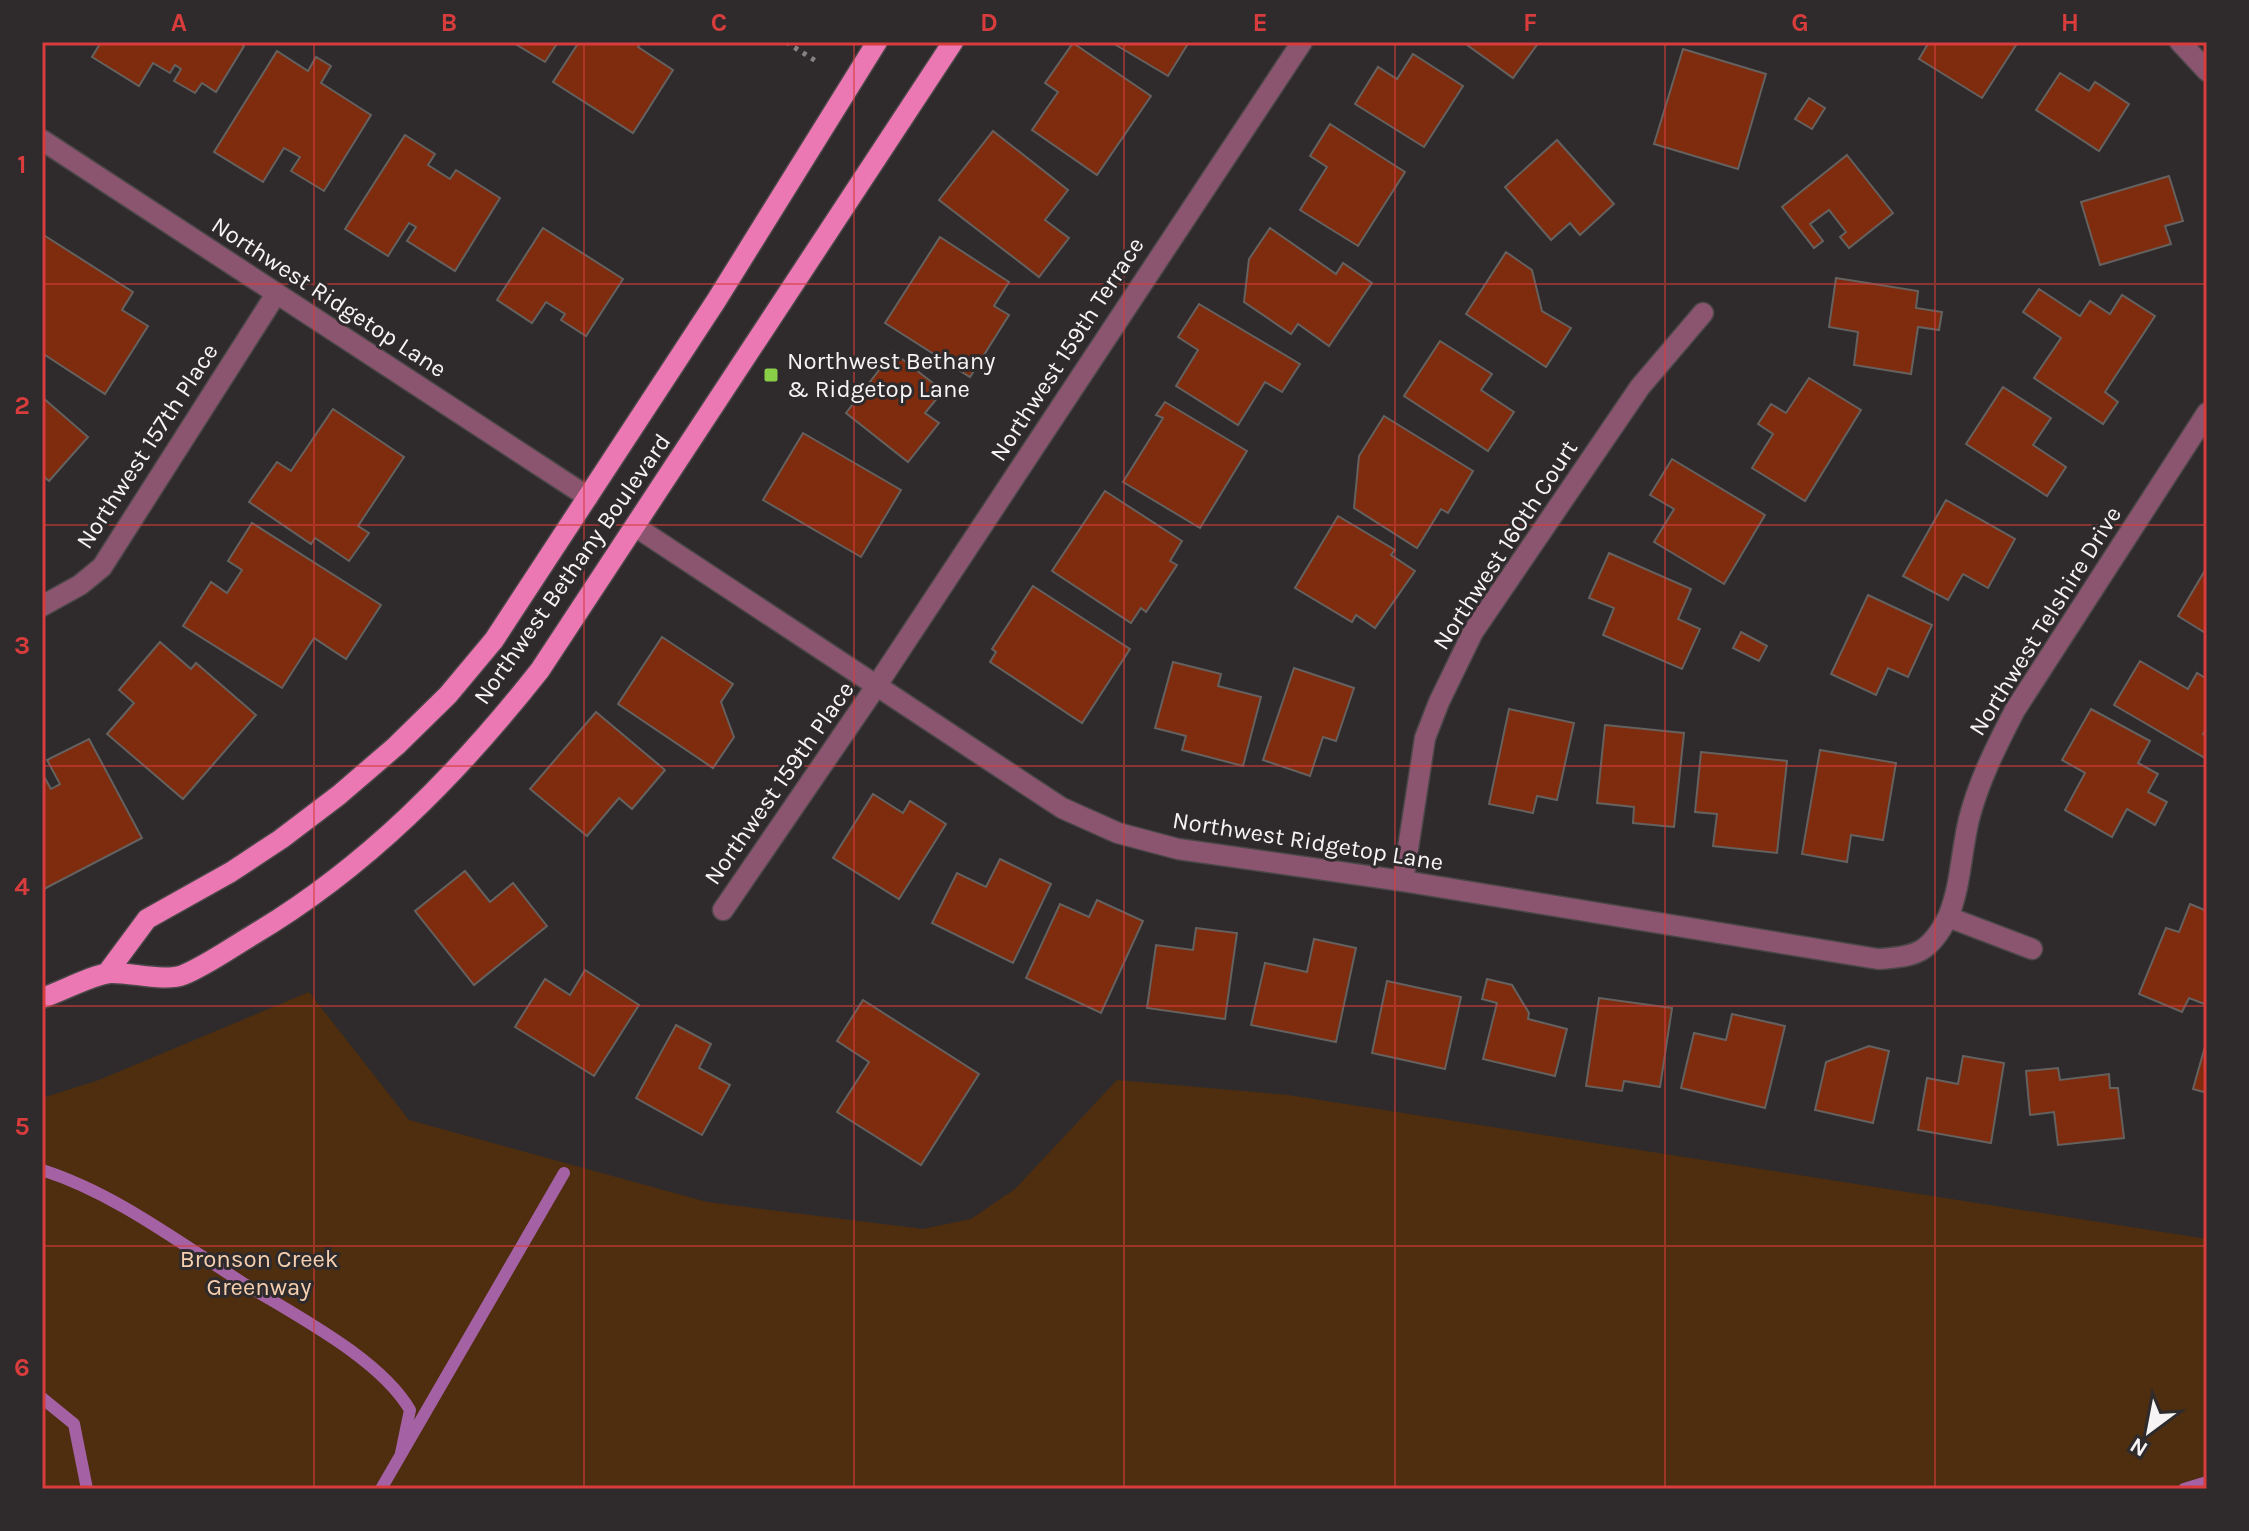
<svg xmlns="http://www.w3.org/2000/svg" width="2249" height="1531" viewBox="0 0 2249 1531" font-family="Karla,sans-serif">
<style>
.green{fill:#4e2e0f}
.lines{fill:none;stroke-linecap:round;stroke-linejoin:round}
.stream{stroke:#a462a5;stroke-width:12}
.building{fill:#7f2b0e;stroke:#64615f;stroke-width:2}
.minor-casing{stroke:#4b4748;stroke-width:23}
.major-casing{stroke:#4b4748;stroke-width:23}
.path{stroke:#858283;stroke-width:5;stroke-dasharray:4 6;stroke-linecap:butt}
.minor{stroke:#8c556f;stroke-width:20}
.major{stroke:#eb78b2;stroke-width:20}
.grid{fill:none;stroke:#d93c3c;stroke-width:2;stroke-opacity:0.55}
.poi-dot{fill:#89cf48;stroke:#2f2b2c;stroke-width:3}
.labels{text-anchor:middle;stroke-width:6;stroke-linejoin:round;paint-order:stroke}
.street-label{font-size:24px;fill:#f6f4f4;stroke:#2f2b2c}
.poi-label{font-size:24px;fill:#f6f4f4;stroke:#2f2b2c;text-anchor:start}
.park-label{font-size:24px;fill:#f6cfaf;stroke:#2f2b2c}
.neatline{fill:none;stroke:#d93c3c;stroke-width:3}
.grid-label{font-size:26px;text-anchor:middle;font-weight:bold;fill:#d93c3c}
</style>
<rect width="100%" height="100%" fill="#2f2b2c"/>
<!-- green -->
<path class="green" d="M309 992 409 1120 707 1202 923 1229 971 1219 1015 1189 1117 1080 1288 1095 2207 1239V1489H42V1098L99 1080Z"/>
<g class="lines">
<!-- stream -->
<g class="stream">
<path d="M42 1170C114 1193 177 1241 240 1281 292 1314 379 1357 410 1410L401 1453"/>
<path d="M42 1398 74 1424 87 1489"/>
<path d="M381 1489 564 1173"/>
<path d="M2184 1489 2207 1482"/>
</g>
</g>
<!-- building -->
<g class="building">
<path d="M101 42H237L244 46 216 92 202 83 195 93 174 81 181 69 175 65 170 73 153 63 139 86 92 57Z"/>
<path d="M512 42H558L545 62Z"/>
<path d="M579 42H641L638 47 673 70 633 133 553 82Z"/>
<path d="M1111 42H1189L1168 76Z"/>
<path d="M1463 42H1539L1513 78Z"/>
<path d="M1929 42H2018L1982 98 1919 59Z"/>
<path d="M1073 43 1151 96 1097 175 1032 130 1058 92 1045 83Z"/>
<path d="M1683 49 1766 74 1738 169 1654 144Z"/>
<path d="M277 51 308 71 316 57 331 66 321 83 371 115 324 191 291 171 300 157 284 148 263 182 214 152Z"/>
<path d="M1413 54 1463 86 1424 147 1355 104 1378 67 1397 79Z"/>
<path d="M2060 73 2089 91 2095 82 2129 104 2099 151 2036 110Z"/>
<path d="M1809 98 1825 108 1812 129 1795 119Z"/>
<path d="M1330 124 1405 172 1358 246 1300 210 1327 167 1310 156Z"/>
<path d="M993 131 1068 190 1045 220 1069 238 1039 277 939 200Z"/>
<path d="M405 135 435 154 428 165 450 179 456 170 500 198 455 271 407 241 416 227 409 223 388 256 345 229Z"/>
<path d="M1557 140 1614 204 1580 235 1570 223 1551 240 1505 187Z"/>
<path d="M1847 155 1893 213 1849 248 1840 237 1846 232 1829 210 1810 224 1823 241 1814 248 1782 207Z"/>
<path d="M2169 176 2183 221 2165 226 2171 244 2100 265 2081 202Z"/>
<path d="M543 228 623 279 586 336 561 320 565 314 546 302 532 323 497 300Z"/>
<path d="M1270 228 1336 274 1343 263 1372 283 1329 346 1298 324 1291 334 1244 302 1249 259Z"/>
<path d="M42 234 133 292 122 310 148 326 105 394 42 353Z"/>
<path d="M940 237 1009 282 994 306 1009 315 970 377 885 323Z"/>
<path d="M1506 252 1532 270 1542 311 1571 328 1546 367 1466 314Z"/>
<path d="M1836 278 1918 291 1916 308 1942 312 1939 330 1918 327 1911 374 1854 365 1858 332 1829 327Z"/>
<path d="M2039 289 2080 316 2090 301 2110 314 2122 295 2155 316 2105 392 2118 402 2103 424 2034 378 2061 338 2023 312Z"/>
<path d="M1199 304 1300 364 1282 392 1265 382 1238 425 1176 386 1198 350 1178 337Z"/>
<path d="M1440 341 1492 374 1481 390 1514 412 1488 451 1404 396Z"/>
<path d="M893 352 943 391 925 413 939 423 908 462 846 413Z"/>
<path d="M1809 378 1861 410 1805 501 1752 468 1773 434 1758 424 1771 404 1786 413Z"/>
<path d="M2003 387 2051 418 2033 445 2066 467 2047 496 1966 444Z"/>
<path d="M42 397 88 437 49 481 42 475Z"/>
<path d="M1165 402 1247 451 1200 528 1123 482 1163 418 1156 415Z"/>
<path d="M333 409 404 457 358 526 369 533 349 561 315 538 311 544 249 502 277 462 291 471Z"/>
<path d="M1384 416 1473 471 1448 513 1441 509 1417 548 1354 508 1359 456Z"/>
<path d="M803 433 901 490 861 557 763 500Z"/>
<path d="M1672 459 1765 515 1724 584 1654 542 1674 509 1650 495Z"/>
<path d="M1105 491 1182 541 1170 561 1177 565 1146 612 1141 608 1131 623 1052 571Z"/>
<path d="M1946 500 2015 539 1988 588 1963 574 1948 600 1903 576Z"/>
<path d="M1338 516 1395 550 1391 555 1415 571 1375 628 1356 615 1352 622 1295 588Z"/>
<path d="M252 523 381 605 346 659 314 638 282 688 183 626 211 582 227 593 242 570 228 561Z"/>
<path d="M1609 553 1691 589 1678 619 1700 629 1682 669 1603 635 1614 608 1589 598Z"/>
<path d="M2207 567V634L2178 616Z"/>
<path d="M1033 586 1130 649 1082 723 990 662 996 652 992 649Z"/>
<path d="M1868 595 1932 625 1908 677 1888 668 1876 695 1831 674Z"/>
<path d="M1741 632 1767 646 1759 661 1733 648Z"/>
<path d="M662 637 733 684 721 702 734 737 713 768 618 704Z"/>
<path d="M160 642 191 669 196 663 256 715 183 799 107 734 134 703 119 690Z"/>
<path d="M2140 661 2188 689 2197 673 2207 679V728L2203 734 2207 737 2205 758 2114 705Z"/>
<path d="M1173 662 1221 674 1218 686 1261 697 1243 766 1182 750 1186 736 1155 728Z"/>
<path d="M1294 668 1354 688 1336 741 1323 737 1310 776 1263 760Z"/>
<path d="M1509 709 1574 723 1557 800 1537 796 1533 813 1489 804Z"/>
<path d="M2091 709 2150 741 2138 763 2158 774 2148 792 2167 802 2155 825 2127 809 2112 837 2065 810 2085 773 2062 760Z"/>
<path d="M596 712 665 770 632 809 619 798 587 836 530 789Z"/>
<path d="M1605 725 1684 733 1674 827 1633 823 1634 807 1597 803Z"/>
<path d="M89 739 142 838 42 890V773L51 789 60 784 47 760Z"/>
<path d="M1820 750 1896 763 1883 840 1851 835 1847 862 1802 854Z"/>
<path d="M1701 752 1787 761 1777 853 1713 846 1717 814 1695 812Z"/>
<path d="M873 794 903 813 910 801 946 824 899 899 833 858Z"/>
<path d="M1000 859 1051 884 1013 963 932 923 957 873 986 887Z"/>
<path d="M465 871 490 902 513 883 547 926 474 985 415 911Z"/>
<path d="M1097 900 1143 921 1101 1013 1026 978 1060 904 1089 917Z"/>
<path d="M2190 904 2207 911V1005L2189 998 2182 1012 2139 994 2166 928 2179 932Z"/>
<path d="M1196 928 1237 933 1225 1019 1147 1008 1156 945 1193 950Z"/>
<path d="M1314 939 1356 948 1336 1042 1251 1025 1265 963 1307 972Z"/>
<path d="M585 970 639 1005 594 1076 515 1027 545 979 570 995Z"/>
<path d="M1487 979 1512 985 1529 1013 1528 1019 1567 1029 1555 1076 1483 1059 1497 1003 1482 999Z"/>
<path d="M1387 981 1461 997 1445 1069 1372 1053Z"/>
<path d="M1599 998 1672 1008 1660 1087 1624 1081 1622 1091 1586 1086Z"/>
<path d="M863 1000 979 1074 921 1165 837 1112 869 1062 837 1041Z"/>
<path d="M1732 1014 1785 1026 1765 1108 1681 1088 1694 1033 1726 1040Z"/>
<path d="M676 1025 711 1044 699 1068 730 1085 702 1135 636 1098Z"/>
<path d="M2206 1043H2207V1093L2193 1089Z"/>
<path d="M1869 1046 1889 1051 1873 1123 1815 1110 1826 1062Z"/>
<path d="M1963 1056 2004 1063 1991 1143 1918 1130 1927 1078 1958 1084Z"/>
<path d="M2058 1068 2060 1080 2109 1074 2110 1088H2118L2124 1138 2058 1145 2054 1112 2030 1115 2026 1071Z"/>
</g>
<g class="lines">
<defs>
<g id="minor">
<path d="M2180 42 2207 71"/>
<path d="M42 140 588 497"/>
<path d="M636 527 1062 808 1118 833 1178 849 1403 881 1878 959C1917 957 1930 952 1948 917L2032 949"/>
<path d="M42 606 80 585 102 567 276 294"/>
<path d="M1403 881 1425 738 1439 702 1473 632 1640 387 1703 313"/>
<path d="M723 910 877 685 1302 42"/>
<path d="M1948 917C1961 886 1961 852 1969 819 1979 780 1997 745 2015 710L2207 413"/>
</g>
<g id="major">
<path d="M107 973 147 919 231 872 281 839 339 795 396 746 448 695 494 640 716 301 877 42"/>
<path d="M42 998C61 992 91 975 110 973 130 972 165 982 183 975 207 965 229 949 251 936 366 868 458 774 540 670L953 42"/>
</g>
</defs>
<!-- minor casing -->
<use href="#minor" class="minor-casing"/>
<!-- major casing -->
<use href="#major" class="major-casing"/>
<!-- path -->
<path class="path" d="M786 42 819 63"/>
<!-- minor -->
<use href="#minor" class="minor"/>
<!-- major -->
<use href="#major" class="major"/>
</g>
<!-- grid -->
<path class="grid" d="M314 42V1489M584 42V1489M854 42V1489M1124 42V1489M1395 42V1489M1665 42V1489M1935 42V1489M42 284H2207M42 525H2207M42 766H2207M42 1006H2207M42 1246H2207"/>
<!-- markers -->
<rect class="poi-dot" x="763" y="367" width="16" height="16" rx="4"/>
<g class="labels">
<!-- street labels -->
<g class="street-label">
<text transform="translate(329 297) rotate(33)" y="8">Northwest Ridgetop Lane</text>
<text transform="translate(1067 349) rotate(-57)" y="8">Northwest 159th Terrace</text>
<text transform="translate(147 446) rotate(-57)" y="8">Northwest 157th Place</text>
<text transform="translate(1505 545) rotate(-57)" y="8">Northwest 160th Court</text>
<text transform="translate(572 569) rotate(-55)" y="8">Northwest Bethany Boulevard</text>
<text transform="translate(2045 621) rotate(-58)" y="8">Northwest Telshire Drive</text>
<text transform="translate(779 783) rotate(-55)" y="8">Northwest 159th Place</text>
<text transform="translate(1308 841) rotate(9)" y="8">Northwest Ridgetop Lane</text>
</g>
<!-- poi labels -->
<g class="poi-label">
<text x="787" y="369">Northwest Bethany<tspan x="787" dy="28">&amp; Ridgetop Lane</tspan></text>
</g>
<!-- park labels -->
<g class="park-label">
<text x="259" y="1267">Bronson Creek<tspan x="259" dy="28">Greenway</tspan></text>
</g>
</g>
<!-- border -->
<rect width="2249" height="1531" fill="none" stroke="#2f2b2c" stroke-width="88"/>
<!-- north arrow -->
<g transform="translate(2149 1431) rotate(212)" stroke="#2f2b2c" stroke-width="6" paint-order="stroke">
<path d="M0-6L14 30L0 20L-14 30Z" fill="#f6f4f4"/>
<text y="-12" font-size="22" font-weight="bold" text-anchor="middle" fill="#f6f4f4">N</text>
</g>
<rect x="44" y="44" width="2161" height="1443" class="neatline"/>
<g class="grid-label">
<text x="179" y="31">A</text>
<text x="449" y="31">B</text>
<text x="719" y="31">C</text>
<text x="989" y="31">D</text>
<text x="1260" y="31">E</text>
<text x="1530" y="31">F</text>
<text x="1800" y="31">G</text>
<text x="2070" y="31">H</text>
<text x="22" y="173">1</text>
<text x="22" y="414">2</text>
<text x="22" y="654">3</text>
<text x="22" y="895">4</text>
<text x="22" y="1135">5</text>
<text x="22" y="1376">6</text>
</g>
</svg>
